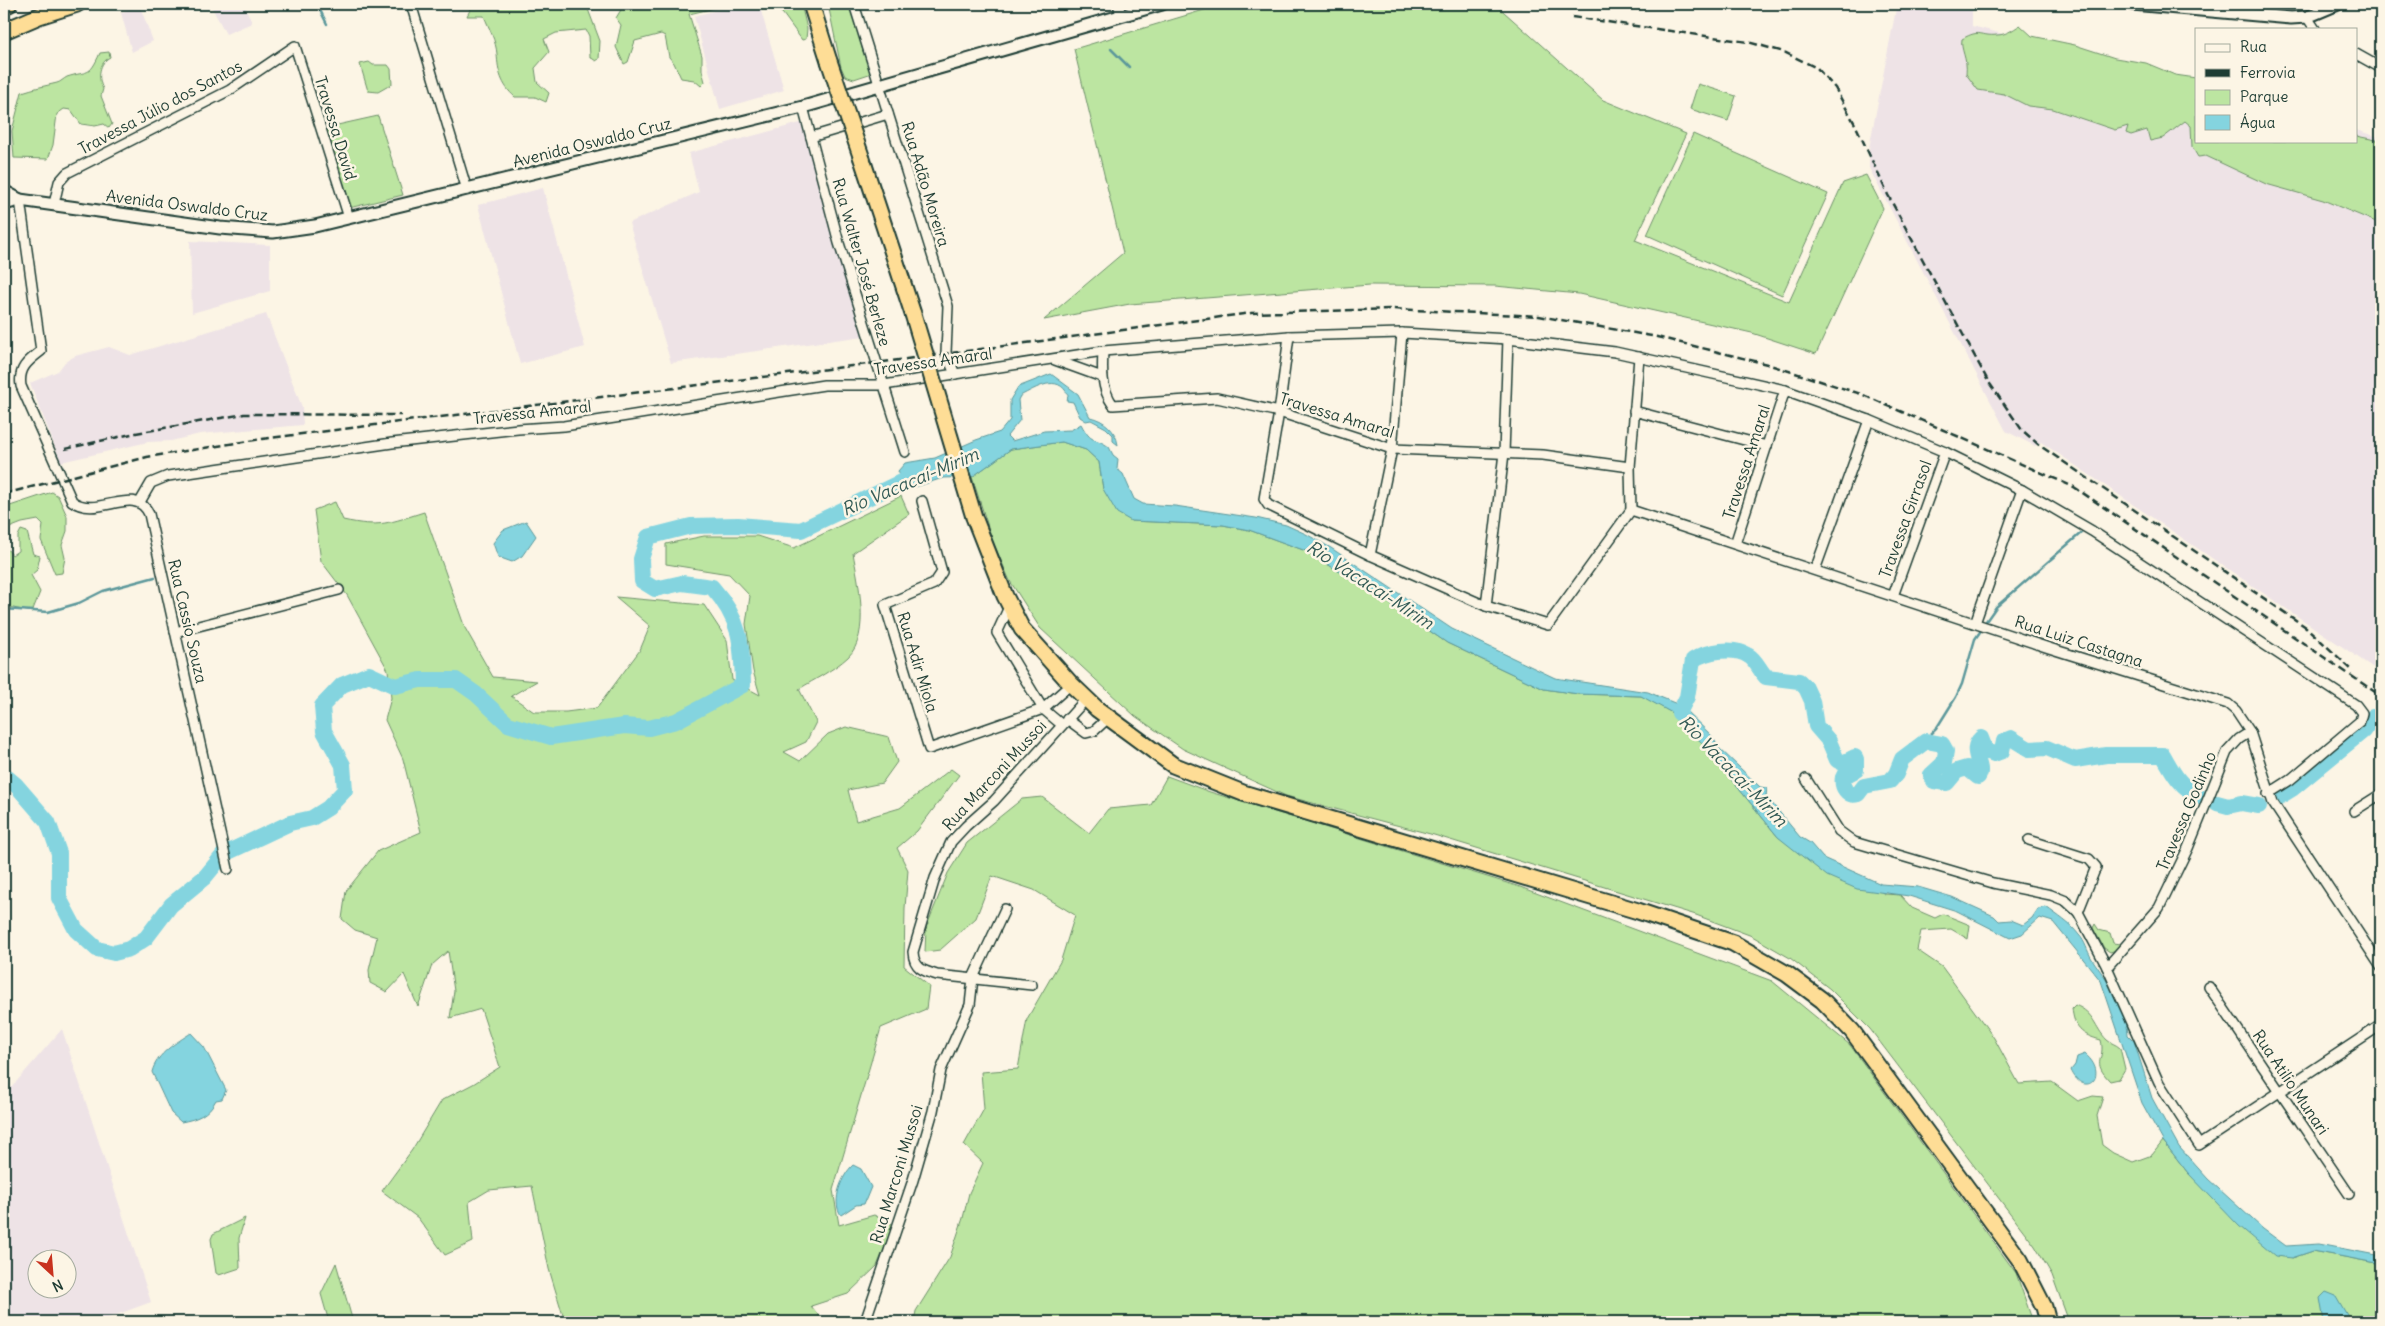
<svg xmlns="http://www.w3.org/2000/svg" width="2385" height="1326" viewBox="0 0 2385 1326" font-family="Delius,sans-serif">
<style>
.built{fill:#eee3e6;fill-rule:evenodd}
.green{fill:#bce5a1;stroke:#6e916a}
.water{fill:#84d4df;stroke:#5c989b}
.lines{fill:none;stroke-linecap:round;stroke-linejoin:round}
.stream{stroke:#5c989b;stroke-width:2.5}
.river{stroke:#84d4df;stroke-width:16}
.minor-casing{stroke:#1f3d34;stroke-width:12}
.tertiary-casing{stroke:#1f3d34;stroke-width:15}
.trunk-casing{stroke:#1f3d34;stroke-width:19}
.minor{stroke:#fcf5e5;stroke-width:9}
.tertiary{stroke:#fcf5e5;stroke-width:11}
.trunk{stroke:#fedd96;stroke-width:15}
.rail{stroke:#1f3d34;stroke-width:2.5;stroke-dasharray:8 4;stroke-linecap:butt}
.trunk-bridge-casing{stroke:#1f3d34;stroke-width:19;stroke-linecap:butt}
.trunk-bridge{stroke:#fedd96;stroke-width:15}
.labels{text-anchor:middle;stroke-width:5;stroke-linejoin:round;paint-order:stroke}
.street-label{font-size:16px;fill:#1f3d34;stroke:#fcf5e5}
.water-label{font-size:18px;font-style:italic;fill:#335b56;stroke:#fcf5e5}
</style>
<rect width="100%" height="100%" fill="#fcf5e5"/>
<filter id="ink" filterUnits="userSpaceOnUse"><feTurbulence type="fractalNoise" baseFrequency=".02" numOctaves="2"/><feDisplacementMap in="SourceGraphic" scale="10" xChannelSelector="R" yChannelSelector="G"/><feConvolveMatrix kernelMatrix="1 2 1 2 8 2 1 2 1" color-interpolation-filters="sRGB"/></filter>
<g filter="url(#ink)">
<!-- built -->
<g class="built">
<path d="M139 4 153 41 132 52 121 13Z"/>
<path d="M210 4H244L252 23 226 34Z"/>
<path d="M742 4H759L784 90 720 109 694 16Z"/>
<path d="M1897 4H1946L1972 6V26L2196 84V141H2356V130L2381 138V673L2041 442 2035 446 2006 431 1869 168V148Z"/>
<path d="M804 122 864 336 671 363 629 223 699 192 689 153Z"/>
<path d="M543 188 585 347 520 364 478 205Z"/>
<path d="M190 241 270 245V291L192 313Z"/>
<path d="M266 314 302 407 303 425 200 434 171 441 148 442 61 462 30 383 58 371 65 362 75 356 109 347 130 355Z"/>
<path d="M62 1029 151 1302 97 1322H4V1096ZM38 1258H68V1288H38Z"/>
</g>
<!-- green -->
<g class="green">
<path d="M473 4H586L600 41 599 59 596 61 590 57 589 36 586 30 556 33 544 39 549 52 535 68 537 82 549 93 546 102 535 97H515C501 85 498 71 497 54 496 41 489 28 484 16H467Z"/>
<path d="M622 4H732L689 14 702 56V70L705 82 701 86 694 80 681 78 674 63 669 57 665 36 661 34 635 41 628 62 624 64 616 47 621 25 616 18 622 8Z"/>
<path d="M772 4H801L807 29 806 39 802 40 783 14Z"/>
<path d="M828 4H852L863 51 870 69 869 74 854 79 845 76 841 67Z"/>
<path d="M1224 4H1495L1603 100 1686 134 1635 240 1789 302 1843 183 1866 175 1883 208 1816 354 1752 333 1579 294 1495 286 1370 285 1130 304 1044 320 1123 253 1074 49Z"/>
<path d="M2020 25 2032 36 2075 45 2115 58 2146 63 2175 75 2196 78V141H2356V136L2381 141V224L2323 200 2266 184 2206 156 2198 157 2192 147 2191 126 2185 121 2163 138 2150 141 2147 130 2131 135 2126 133 2128 126 2115 130 2053 109 2028 106 2004 94 1978 90 1966 74C1968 58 1960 50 1962 39 1981 28 1980 37 1997 35 2005 35 2013 30 2020 25Z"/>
<path d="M109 52 110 57C99 63 97 77 103 89L101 96 112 124 109 128 104 124 95 126 81 124 71 110 64 109 57 114 53 145 48 159 14 158 12 131 22 92C34 88 45 86 57 83 61 82 63 79 67 77 88 70 89 78 100 53Z"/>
<path d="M369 62 373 65H388L391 69 392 84 378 92 368 91 360 64Z"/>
<path d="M1698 84 1736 96 1728 121 1690 109Z"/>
<path d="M378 116 403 195 349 208 324 128Z"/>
<path d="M1693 134 1828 194 1782 295 1647 235Z"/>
<path d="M1062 442 1086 450 1099 462 1103 489 1131 521 1223 525 1249 530 1306 551 1379 596 1447 643 1544 689 1578 694 1641 696 1650 700 1674 714 1701 742 1778 837 1885 894 1900 895 1912 908 1935 918 1943 914 1970 925 1968 939 1951 929 1921 931 1917 950 1942 967 1994 1038 2019 1084 2052 1082 2078 1101 2093 1096 2103 1097 2097 1116 2102 1145 2113 1153 2133 1162 2152 1155 2163 1141 2188 1173 2292 1258 2313 1251 2381 1264V1322H2069L2052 1275 2035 1246 1870 1029 1830 989 1790 958 1752 936 1696 915 1434 835 1286 796 1183 749 1135 716 1040 628 1010 581 993 542 972 477 1011 449Z"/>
<path d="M52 492 58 496 67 516V531L62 545 65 558 62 573 55 574 41 540 43 525 38 520 22 523 4 530V508Z"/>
<path d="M901 496 909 514 853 553C858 581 871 635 848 657 834 670 815 679 799 689L816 722 806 742 784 752 800 761 828 734 846 727 889 737 897 762 882 783 848 790 856 821 900 808 951 769 959 775 917 831 897 848 908 870 905 908 904 966 929 986 926 1009 881 1028 833 1190 839 1225 874 1215 894 1225 877 1266 848 1294 811 1306 824 1322H565L549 1269 532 1186 489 1190 469 1202 473 1242 445 1255 418 1218 382 1191 412 1150 442 1100 473 1084 500 1067 481 1009 450 1018 454 991 448 951 432 965 418 1007 404 974 387 992 370 983 369 970 377 937 355 930 342 919 346 891 378 851 421 832 403 759 385 720 391 698 388 670 347 595 321 561 314 510 335 502 343 520C380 528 389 523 424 512L465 628 493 677 537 681 511 696 534 712H566L597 708 640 650 650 626 616 597 704 605 727 640 732 680 760 695 753 671 746 624 750 596 729 574 666 564V544L704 536H757L794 548Z"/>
<path d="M21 530 27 532 33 554 40 556 37 570 31 575 40 592 32 612 4 606V545L12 555 18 551V536Z"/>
<path d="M1167 776 1210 792 1520 887 1772 981 1850 1045 2016 1273 2033 1322H914L916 1311 950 1257 963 1218 969 1193 983 1163 964 1145 984 1109 981 1072 1018 1069 1027 1019 1061 960 1075 915 1034 890 992 876 976 918 940 950 925 952 926 928 948 873 967 843 1022 799 1042 797 1089 833 1108 809 1151 805Z"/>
<path d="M2095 924 2099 930 2110 933 2113 943 2120 944 2117 950 2110 952 2104 948 2093 928Z"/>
<path d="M2075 1005C2095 1013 2094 1027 2107 1040 2110 1043 2116 1044 2120 1048L2125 1069 2119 1079 2110 1081C2090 1060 2106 1061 2101 1040 2081 1035 2074 1028 2072 1008Z"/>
<path d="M245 1218 239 1238 240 1268 219 1275 216 1273 211 1239 213 1234Z"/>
<path d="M336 1263 353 1322H329L321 1294Z"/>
</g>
<!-- water -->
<g class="water">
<path d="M1051 374 1078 394 1090 417C1104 420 1116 430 1118 445L1113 441V435L1106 428 1091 420 1086 421 1080 417 1073 402 1067 401 1068 395C1058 373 1036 388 1020 396L1018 400 1020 420 1007 436 1012 441 1044 431 1071 430 1081 424C1092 445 1094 436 1109 447L1113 455 1118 459 1117 469 1123 474 1134 499 1143 504 1175 506 1256 518 1286 525 1306 534 1331 548 1452 629 1555 678 1648 692 1677 704 1683 702 1685 710 1712 736 1719 748 1760 787 1767 788 1766 796 1800 837 1810 843 1823 858 1881 884 1918 887 1952 897 1994 916 1999 921 2011 920 2023 925 2032 918 2038 909 2046 907C2058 916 2070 923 2079 935 2085 941 2087 951 2092 959 2107 981 2127 1007 2128 1035L2134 1041 2152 1098 2179 1147 2208 1179 2263 1229 2286 1246 2319 1244 2381 1256V1264L2313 1251 2292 1258 2275 1256 2239 1226 2188 1173 2163 1141 2142 1103 2101 981 2053 922 2040 918 2022 934 2010 938 1957 911 1909 896 1857 889 1827 876 1778 837 1701 742 1674 714 1641 696 1578 694 1544 689 1447 643 1379 596 1306 551 1249 530 1223 525 1131 521 1117 513 1103 489 1099 462 1086 450 1062 442 1011 449 972 477 943 478 906 490 898 471 905 463 935 458 976 440 1000 432 1010 420V400L1018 387Z"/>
<path d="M526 521 536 536 522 556 512 562 498 557 493 543 503 530Z"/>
<path d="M191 1033 204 1047 226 1090 222 1099 216 1100C208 1115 197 1119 181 1122L171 1113 152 1072C157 1053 176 1043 191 1033Z"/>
<path d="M2085 1054C2111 1076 2084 1100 2071 1070L2075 1065 2077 1057Z"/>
<path d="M853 1165 861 1169 871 1187 864 1204 856 1205 841 1215C831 1201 842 1175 853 1165Z"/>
<path d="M2326 1292 2336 1296 2351 1322H2324L2320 1298Z"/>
</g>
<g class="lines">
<!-- stream -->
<g class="stream">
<path d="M317 4 327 24"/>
<path d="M1111 49 1129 67"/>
<path d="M4 609 48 612 79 603 103 591 155 577"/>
<path d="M1984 624 1996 607 2081 533"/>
<path d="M1922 743 1936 729 1956 697 1962 684 1975 639 1982 629"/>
</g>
<!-- river -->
<g class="river">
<path d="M1679 713 1687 697 1693 660C1707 651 1734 646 1749 656 1756 660 1760 671 1766 677L1799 681 1806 688 1812 701 1816 726 1829 741 1837 760 1843 763 1855 757 1856 759V770L1843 777C1841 787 1847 797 1858 794L1864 786 1890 781 1896 774 1902 759 1926 741 1942 744 1946 751 1944 763 1931 775 1934 781 1947 783 1957 771 1967 768 1978 777C1986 766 1967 751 1981 738L1986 751 1994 754 2002 751 2004 741 2011 738 2029 749 2047 748 2075 760 2106 755H2163C2173 773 2181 788 2200 797"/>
<path d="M4 775 16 785 48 822 59 853V898L76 930 97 949 114 953 129 949 146 938 171 905 205 877 224 854 290 823 312 818 328 808 345 790 343 765 324 731 322 706 342 685 369 674 395 686 420 680H456L476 694 508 724 551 737 624 726 649 728 676 721 743 685C742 642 741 620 712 587L682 583 655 589 642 581 641 559 648 537 691 526 738 525 801 530 903 481 922 475"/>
<path d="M2279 797 2292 789 2363 731 2373 717"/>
<path d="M2217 803 2228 806 2242 803 2259 806"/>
</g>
<defs>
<g id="minor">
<path d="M411 4 467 190"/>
<path d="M854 4 948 306 946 353 955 374"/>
<path d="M1118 4 1121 15"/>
<path d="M2307 17 2315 29"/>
<path d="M2356 54 2381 68"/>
<path d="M803 107 839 243 905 452"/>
<path d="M811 137 888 114"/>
<path d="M20 200 41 351C28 361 18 368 21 386L72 501C97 520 135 483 149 514L228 869"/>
<path d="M54 204 59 182 67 173 230 90 295 46 349 218"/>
<path d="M1289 336 1279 412 1264 499 1268 505 1370 555 1486 606 1548 625 1631 510 1630 467 1639 357"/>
<path d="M1103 351C1102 371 1101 388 1113 405L1217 398 1279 412 1392 449 1543 455 1630 467"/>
<path d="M1055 360 1102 377"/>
<path d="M1634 411 1767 446"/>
<path d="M922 501 942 572 934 584 885 605 929 749 1043 709 1071 684"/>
<path d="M140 502 151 483 168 476 392 443 518 429 564 426 824 385H884L1103 351 1289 336 1402 333 1508 339 1615 352 1785 390 1869 420 1945 452 2022 490 2092 531 2356 705 2362 713 2360 721 2290 780 2268 794"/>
<path d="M1631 510 2049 648 2228 704 2236 711 2250 732 2273 803 2381 967"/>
<path d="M1735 544 1785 390"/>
<path d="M1370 555 1392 449 1402 333"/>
<path d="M1815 570 1869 420"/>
<path d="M1893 596 1945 452"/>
<path d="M1486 606 1504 453 1508 339"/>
<path d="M1009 607 997 633 1043 709 1062 725"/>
<path d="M1975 623 2022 490"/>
<path d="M175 632 339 590"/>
<path d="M1067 719 1086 733 1094 731 1107 719"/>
<path d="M1806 779 1839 831 1854 842 1993 883 2051 895 2066 901 2078 912 2107 967 2159 1083 2199 1145 2381 1025"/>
<path d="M2354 811 2381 794"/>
<path d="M2029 840 2089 859 2096 867 2078 912"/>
<path d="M2107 967 2159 908 2188 848 2227 752 2239 739 2250 732"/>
<path d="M1032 985 937 975C923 971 914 968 913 952L935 878 951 842 966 826 994 801 1086 699"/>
<path d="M2209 987 2349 1194"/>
<path d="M865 1322 913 1180 933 1111 941 1070 970 1005 973 978 1005 909"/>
</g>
<g id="tertiary">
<path d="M2132 4 2291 18 2307 17 2338 4"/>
<path d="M4 191 20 200"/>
<path d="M4 204 20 200 220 228 273 232 315 226 803 107 1162 4"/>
</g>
<g id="trunk">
<path d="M811 4 829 61"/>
<path d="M4 6 9 4"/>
<path d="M4 31 39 16 77 4"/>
<path d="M862 159 913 314"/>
<path d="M974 517 1005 596 1022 629 1071 684 1097 709 1173 765 1243 793 1638 911 1733 943 1787 974 1822 1000 1852 1031 2020 1260 2044 1307 2048 1322"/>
</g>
</defs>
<!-- minor casing -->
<use href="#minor" class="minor-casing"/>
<!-- tertiary casing -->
<use href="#tertiary" class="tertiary-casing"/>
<!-- trunk casing -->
<use href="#trunk" class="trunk-casing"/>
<!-- minor -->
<use href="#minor" class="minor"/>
<!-- tertiary -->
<use href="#tertiary" class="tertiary"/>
<!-- trunk -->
<use href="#trunk" class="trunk"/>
<!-- rail -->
<g class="rail">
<path d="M1572 17 1748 42 1784 52 1817 68 1835 88 1856 126 1888 195 1988 381 2022 430 2039 445 2306 627 2352 670"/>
<path d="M65 449 136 433 244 414 401 415"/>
<path d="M4 494 147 457 262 439 876 363 1251 313 1393 309 1539 316 1657 337 1767 364 1861 394 2074 487 2381 696"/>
</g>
<defs>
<g id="trunk-bridge">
<path d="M829 61 862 159"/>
<path d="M913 314 974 517"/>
</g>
</defs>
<!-- trunk-bridge casing -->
<use href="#trunk-bridge" class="trunk-bridge-casing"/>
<!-- trunk-bridge -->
<use href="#trunk-bridge" class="trunk-bridge"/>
</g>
</g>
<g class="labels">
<!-- street labels -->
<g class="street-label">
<text transform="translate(160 107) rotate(-28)" y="6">Travessa Júlio dos Santos</text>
<text transform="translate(336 128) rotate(73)" y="6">Travessa David</text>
<text transform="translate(592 142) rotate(-14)" y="6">Avenida Oswaldo Cruz</text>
<text transform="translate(926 184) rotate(73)" y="6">Rua Adão Moreira</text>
<text transform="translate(187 205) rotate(7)" y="6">Avenida Oswaldo Cruz</text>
<text transform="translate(862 262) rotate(74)" y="6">Rua Walter José Berleze</text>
<text transform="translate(933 361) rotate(-8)" y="6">Travessa Amaral</text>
<text transform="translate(532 412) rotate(-6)" y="6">Travessa Amaral</text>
<text transform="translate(1337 415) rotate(17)" y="6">Travessa Amaral</text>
<text transform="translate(1746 462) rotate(-72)" y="6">Travessa Amaral</text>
<text transform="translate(1905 519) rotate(-70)" y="6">Travessa Girrasol</text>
<text transform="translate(188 621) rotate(77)" y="6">Rua Cassio Souza</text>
<text transform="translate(2079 641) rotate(18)" y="6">Rua Luiz Castagna</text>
<text transform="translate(918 662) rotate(73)" y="6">Rua Adir Miola</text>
<text transform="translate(994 775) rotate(-47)" y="6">Rua Marconi Mussoi</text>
<text transform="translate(2186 811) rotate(-67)" y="6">Travessa Godinho</text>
<text transform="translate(2291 1082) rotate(56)" y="6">Rua Atilio Munari</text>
<text transform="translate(896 1174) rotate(-73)" y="6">Rua Marconi Mussoi</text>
</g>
<!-- water labels -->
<g class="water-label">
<text transform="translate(910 482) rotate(-23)" y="6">Rio Vacacaí-Mirim</text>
<text transform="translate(1370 585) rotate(33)" y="6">Rio Vacacaí-Mirim</text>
<text transform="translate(1733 771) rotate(46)" y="6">Rio Vacacaí-Mirim</text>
</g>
</g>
<!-- margin -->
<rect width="2385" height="1326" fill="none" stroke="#fcf5e5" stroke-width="20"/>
<rect x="10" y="10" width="2365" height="1306" fill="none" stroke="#1f3d34" stroke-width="2" filter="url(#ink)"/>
<!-- legend -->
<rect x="2195" y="28" width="162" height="115" fill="#fcf5e5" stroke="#a4ab9e"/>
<rect x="2205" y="44" width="25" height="8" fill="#fcf5e5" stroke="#a4ab9e"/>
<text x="2240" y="52" font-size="15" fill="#1f3d34">Rua</text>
<rect x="2205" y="69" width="25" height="8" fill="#1f3d34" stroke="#a4ab9e"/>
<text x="2240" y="78" font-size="15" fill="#1f3d34">Ferrovia</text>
<rect x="2205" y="90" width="25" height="15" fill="#bce5a1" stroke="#a4ab9e"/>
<text x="2240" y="102" font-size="15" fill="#1f3d34">Parque</text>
<rect x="2205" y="115" width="25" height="15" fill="#84d4df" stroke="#a4ab9e"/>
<text x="2240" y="128" font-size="15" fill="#1f3d34">Água</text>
<!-- north arrow -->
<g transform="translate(52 1274) rotate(154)"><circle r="24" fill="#fcf5e5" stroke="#a4ab9e"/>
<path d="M0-4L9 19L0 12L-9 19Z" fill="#c8321e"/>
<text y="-8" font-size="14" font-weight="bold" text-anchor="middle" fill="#1f3d34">N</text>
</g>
</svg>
